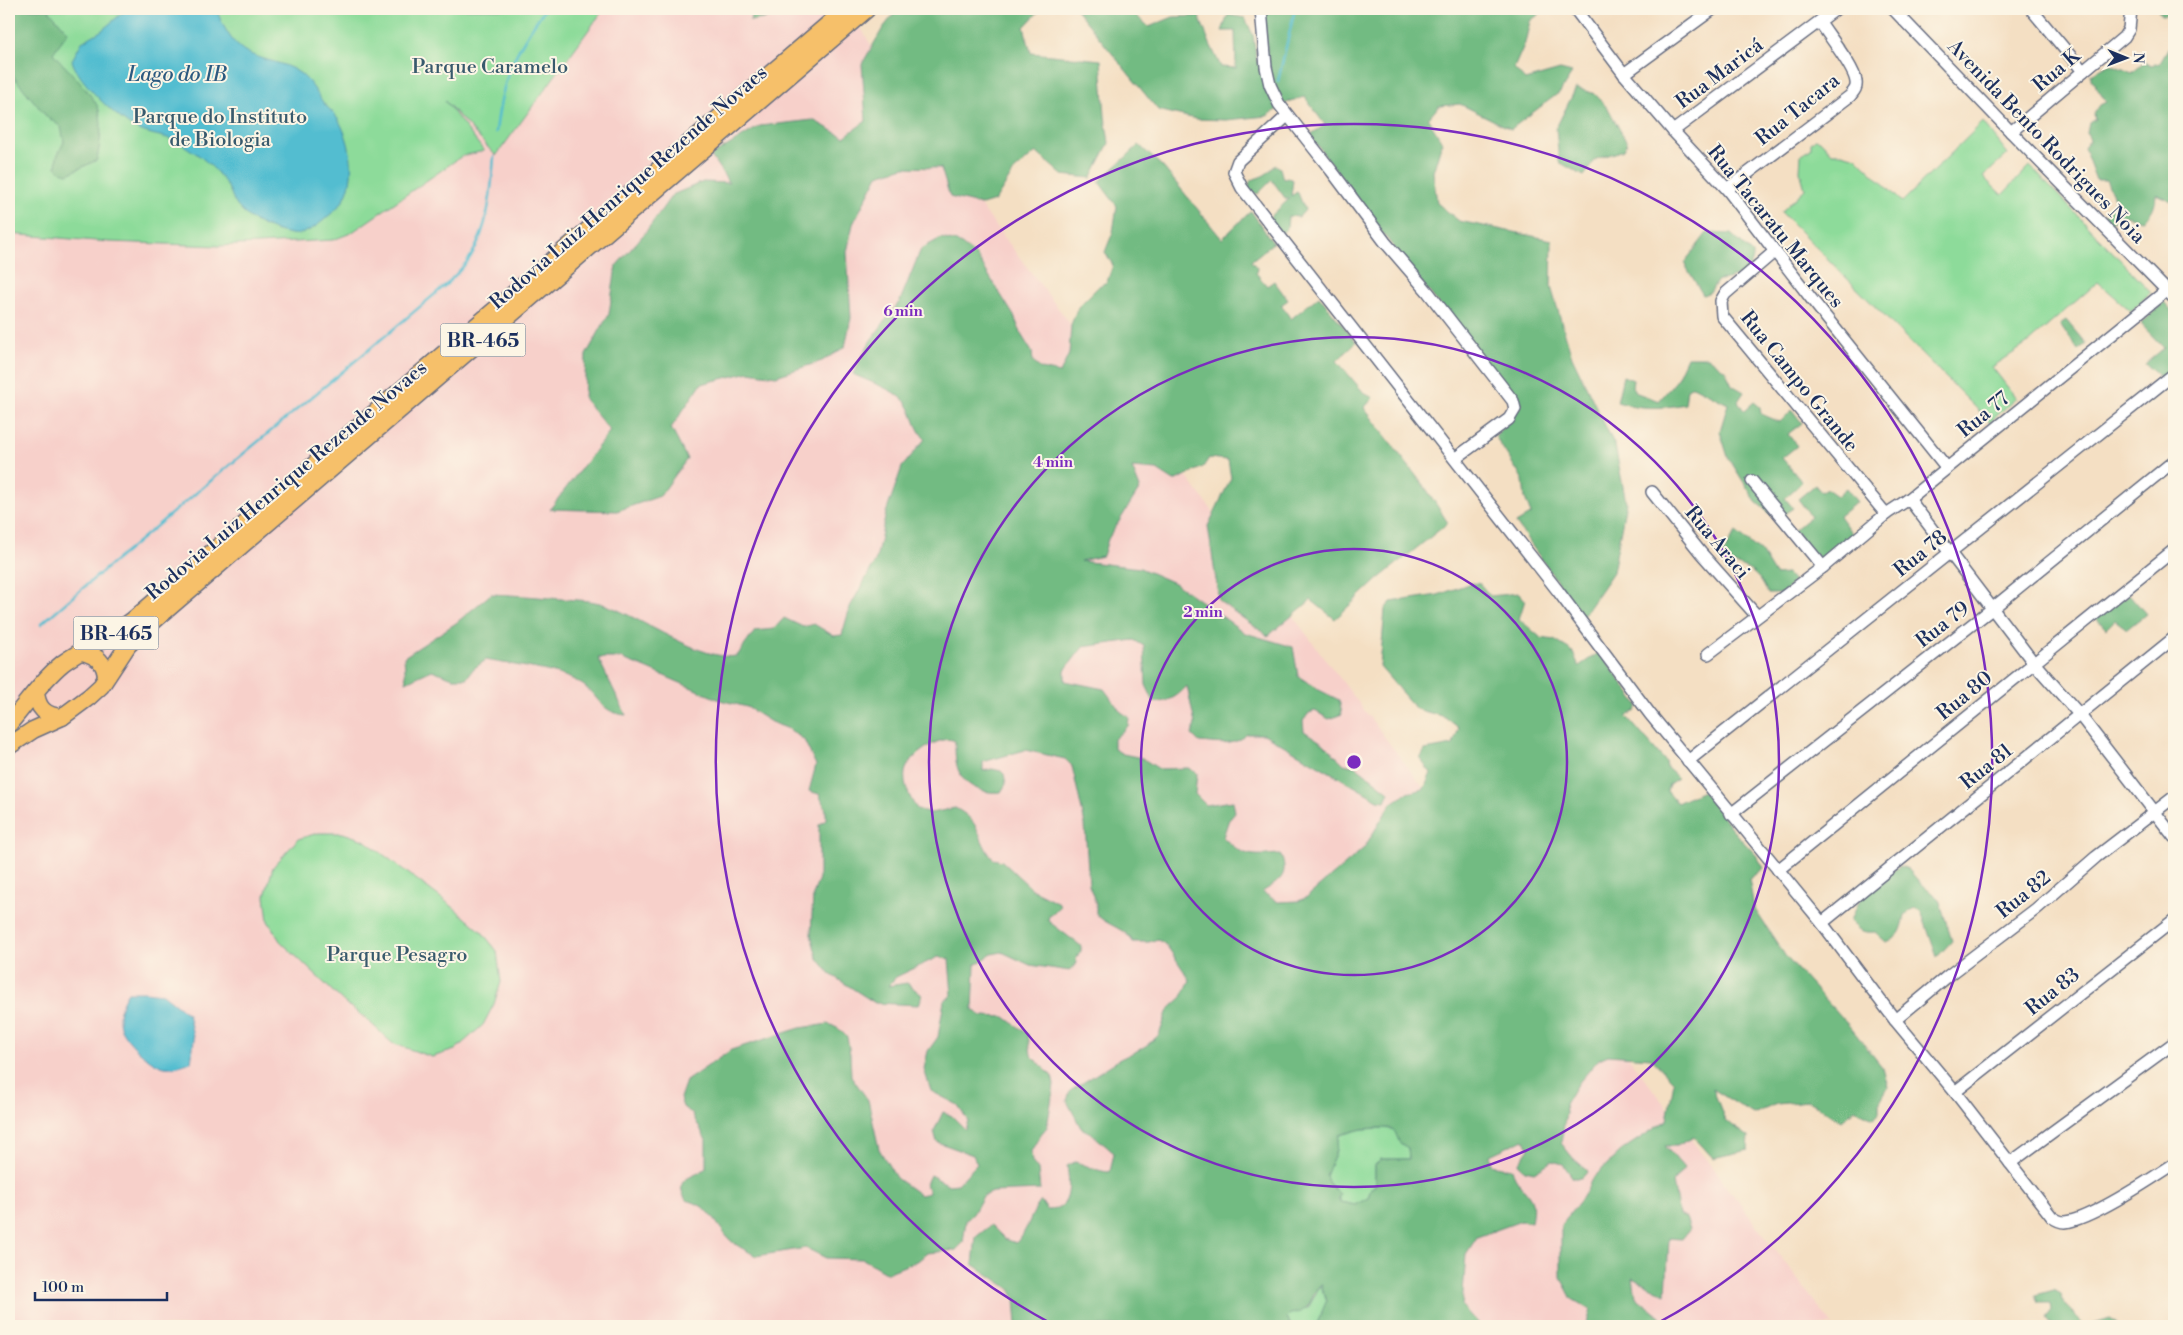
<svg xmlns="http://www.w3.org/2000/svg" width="2183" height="1335" viewBox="0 0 2183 1335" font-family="'Libre Bodoni',serif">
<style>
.built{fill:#f7d0ca}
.green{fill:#8ddb9a;stroke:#54857c}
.forest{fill:#72bb82;stroke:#467570;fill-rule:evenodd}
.water{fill:#53bdd0;stroke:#377697}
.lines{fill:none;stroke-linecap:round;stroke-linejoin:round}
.stream{stroke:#53bdd0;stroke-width:2.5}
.minor-casing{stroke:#676d81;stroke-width:14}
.highway-casing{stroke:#676d81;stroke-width:19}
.minor{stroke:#fff;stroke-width:11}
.highway{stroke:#f6c06b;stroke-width:16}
.ring{fill:none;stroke:#7b2cbf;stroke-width:2.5}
.labels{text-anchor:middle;stroke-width:4;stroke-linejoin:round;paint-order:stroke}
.shield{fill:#fcf5e5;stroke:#5e6a86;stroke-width:1}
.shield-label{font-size:19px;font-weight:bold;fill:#1b2f5e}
.park-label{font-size:20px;fill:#385a6d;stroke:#fcf5e5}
.street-label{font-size:20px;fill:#1b2f5e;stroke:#fcf5e5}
.water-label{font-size:21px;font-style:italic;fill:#2c5a80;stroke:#fcf5e5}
.centre{fill:#7b2cbf;stroke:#fcf5e5;stroke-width:2.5}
.ring-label{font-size:15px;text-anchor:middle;font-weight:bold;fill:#7b2cbf;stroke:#fcf5e5;stroke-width:4;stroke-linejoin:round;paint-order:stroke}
</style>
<rect width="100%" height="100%" fill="#fcf5e5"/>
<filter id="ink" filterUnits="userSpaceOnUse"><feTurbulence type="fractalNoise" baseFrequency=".02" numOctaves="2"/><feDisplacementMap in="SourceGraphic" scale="10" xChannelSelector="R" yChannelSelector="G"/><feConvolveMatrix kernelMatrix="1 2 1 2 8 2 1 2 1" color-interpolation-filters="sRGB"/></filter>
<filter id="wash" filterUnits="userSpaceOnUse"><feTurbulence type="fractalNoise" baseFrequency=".0096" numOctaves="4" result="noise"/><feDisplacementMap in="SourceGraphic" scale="20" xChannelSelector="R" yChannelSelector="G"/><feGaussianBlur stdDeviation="1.12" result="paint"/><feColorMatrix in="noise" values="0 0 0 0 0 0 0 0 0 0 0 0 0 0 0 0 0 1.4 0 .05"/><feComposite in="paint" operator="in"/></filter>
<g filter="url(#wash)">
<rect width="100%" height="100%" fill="#f4dfc3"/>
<!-- built -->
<path class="built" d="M9 9H850L912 116 1833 1326H9Z"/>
<!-- green -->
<g class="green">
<path d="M9 9H604L496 156 445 101 484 151 462 156 351 233 333 240 219 246 109 242 9 234Z"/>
<path d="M1983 122 2008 154 1983 177 2002 195 2030 166 2151 292 2131 311 2098 282 2027 344 1992 367 2016 398 1990 422 1781 212 1805 189 1800 171 1801 155 1811 149V143L1815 139 1820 140 1832 153H1842L1856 157 1902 202Z"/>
<path d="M318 833H343L364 840 453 907 482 932 497 951 501 982 494 1004 483 1025 455 1050 432 1057 392 1043 364 1017 345 1003 280 941 268 921 265 896 273 867 298 839Z"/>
<path d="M1385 1128 1394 1130 1398 1133V1138L1408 1148 1409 1159H1381L1375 1165V1186L1371 1188 1368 1198 1355 1205 1340 1202 1337 1191 1326 1180 1327 1171 1335 1154 1339 1135 1362 1129Z"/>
<path d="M1321 1284 1326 1303 1316 1326H1291L1287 1317 1290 1314 1308 1308Z"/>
</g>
<!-- forest -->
<g class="forest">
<path d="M17 9H48L68 32 53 53C63 65 95 96 99 110 103 126 100 144 97 160L68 174 61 172 56 167 57 156 64 142 61 127 46 116 9 71V13Z"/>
<path d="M752 9H788L780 16 750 21Z"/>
<path d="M898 9H1041L1024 27 1031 53 1101 60 1105 116 1109 143 1091 178 1062 175 1036 152 1014 171 995 201 982 205 950 197 941 168 904 167 878 175 853 224 847 252 851 318 845 347 822 361 776 376 749 372 701 384 671 428 687 459 660 496 617 511 550 509 610 431 584 399 586 355 609 314 616 266 645 233 672 195 703 182 729 183 711 156 760 126 813 120 844 137 866 121 862 64 883 28Z"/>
<path d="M1076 9H1131V11L1149 27 1173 17 1199 16 1210 44 1221 67 1236 68 1235 31H1222L1228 15 1245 18 1253 35 1257 62 1268 64 1264 9H1546L1530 21 1525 43 1514 68 1525 80 1560 70 1572 73 1560 92 1511 129 1460 104 1439 106 1428 119 1442 142 1433 172 1437 203 1459 221 1552 240 1551 287 1572 357 1615 446 1626 502 1613 572 1582 617 1516 523 1531 514 1525 498 1523 480 1495 436 1520 407 1377 226 1310 135 1325 125 1305 97 1290 101 1267 116 1226 120 1196 119 1158 110Z"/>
<path d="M2158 9H2174V198L2171 201 2156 194C2155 206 2153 213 2142 220L2122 215 2106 225 2105 214 2113 206 2115 199 2106 180H2096L2084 148 2090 140 2087 133 2089 123 2095 119 2094 114 2100 105 2106 102 2091 79V74L2111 64 2132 73 2145 62 2151 65 2160 63 2171 44 2169 31 2173 23 2170 14 2161 15Z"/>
<path d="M1576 88 1595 94 1609 110 1627 143 1624 150 1596 159 1584 176 1559 162 1556 128Z"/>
<path d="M1139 145 1163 167 1222 239 1251 211 1273 243 1251 261 1257 268 1256 273 1267 286 1274 281 1288 300 1281 305 1291 319 1319 296 1356 342 1337 361 1364 393 1373 398 1364 408 1427 490 1448 523 1378 579 1335 619 1311 600 1268 636 1219 601 1208 526 1231 478 1228 460 1209 458 1203 467 1174 481 1157 470 1132 468 1140 488 1108 539 1103 556 1080 561 1140 568 1174 583 1188 592 1245 633 1293 647 1298 676 1319 690 1339 700 1342 714 1329 719 1315 711 1309 713 1303 721 1304 731 1324 744 1344 764 1357 767 1389 792 1385 801 1378 800 1264 734H1247C1233 748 1217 743 1199 742L1192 735 1195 724 1187 686C1178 696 1168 703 1154 702L1146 685 1144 646 1134 640 1083 647 1065 670V681L1104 689 1121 712 1129 717 1128 726 1114 739V749L1123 754 1142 758 1159 769 1188 768 1197 773 1195 794 1206 805 1233 801 1235 812 1229 819 1223 837C1244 858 1252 856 1280 854 1291 876 1278 882 1262 892L1278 902 1299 901 1307 897 1364 848 1391 804 1407 793 1424 789 1431 773 1420 759 1425 750 1453 745 1459 728 1445 717 1416 709 1380 667 1385 609 1391 602 1438 595 1471 583 1480 584 1490 596 1519 593 1525 600 1519 619 1541 638 1554 640 1572 651 1579 666 1600 652 1638 705 1636 711 1626 716 1666 762 1667 768 1678 778 1669 784 1667 791 1677 803 1703 791 1736 834 1756 855 1764 868 1749 879 1754 908 1786 957 1851 1028 1883 1068 1888 1087 1880 1101V1112L1873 1118 1855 1109 1842 1121 1808 1101 1777 1104 1753 1114 1713 1089 1725 1120 1749 1137 1748 1150 1713 1158 1694 1137 1677 1146H1665L1684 1168 1673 1182 1679 1215 1686 1218 1690 1229 1682 1239 1669 1238 1666 1294 1633 1278 1636 1297 1660 1316 1662 1326H1586L1591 1310 1572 1299 1561 1278V1225L1583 1197 1592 1179 1622 1150 1667 1120 1674 1082 1651 1058 1608 1055 1599 1059 1576 1086 1565 1104 1566 1113 1561 1143 1573 1158 1588 1171 1582 1178H1573L1563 1164 1552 1161 1534 1172 1525 1170 1518 1164 1529 1148 1524 1139 1490 1155 1491 1165 1512 1169C1515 1182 1525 1188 1531 1199 1534 1206 1532 1216 1531 1223L1521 1221 1477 1237 1466 1254 1462 1306 1480 1326H1316L1326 1302 1321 1284C1308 1297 1314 1312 1290 1314L1287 1317 1291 1326H1017L1015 1298 1010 1289 973 1264 976 1237 991 1225 1005 1239 1016 1243C1028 1231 1030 1214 1041 1201L1047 1210C1072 1211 1070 1185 1067 1166L1075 1162C1087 1165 1098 1172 1110 1172L1114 1153 1091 1133 1081 1128 1067 1101 1070 1091 1120 1059 1145 1047 1159 1035 1168 1010 1182 997 1190 980 1167 946 1158 939 1149 942H1133C1126 928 1107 926 1096 914V904L1089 885 1085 824 1072 766 1065 759 1025 750 983 762V771L992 769 1001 771 1004 774 1006 784 1001 792C984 794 964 787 958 769 955 761 955 750 955 741 941 733 908 757 905 772 903 784 910 799 917 809L931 813 955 808C983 822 976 839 993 859L1002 861 1033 890 1059 903 1060 907 1049 916 1048 921 1081 946V951L1076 958 1077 963 1070 971 1030 965 1002 952 992 954 975 965 973 1010 982 1016 1005 1017 1028 1034 1031 1055 1052 1076 1054 1085 1047 1127 1041 1134 1031 1151 1032 1162 1038 1170 1040 1190 992 1192 983 1196 973 1214 966 1220 963 1243 956 1250 927 1253 919 1260 887 1273 863 1259 826 1258 806 1248 756 1256C748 1251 736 1246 729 1239 714 1222 711 1206 686 1200 672 1176 694 1179 706 1168V1140L692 1114 683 1107 680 1098 686 1081 731 1050 800 1028 829 1024 839 1029 847 1037 850 1054 851 1076 868 1100 879 1149 896 1178 920 1195 929 1193 926 1184 930 1175 949 1185 958 1184 977 1164 973 1155 937 1142 934 1131 943 1112 952 1116 965 1129 968 1121 958 1105 931 1091 924 1069 928 1051 938 1037 944 1001 952 995 949 959 938 957 896 977 888 986 907 983 922 995 919 1005 875 1003 830 974 817 957 811 935 813 895 819 878V825L826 820V810L819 794 809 791 816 765 804 740 789 729 771 722 747 707 720 700 646 668 620 658H598L626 715C600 713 599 695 580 683 559 670 511 665 486 660L473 669 467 678H453L432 670 406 682 404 657 456 623 491 594C515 595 538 597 561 599 576 600 592 600 606 605 641 618 703 662 737 656L755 631 774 629 784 618 803 627 814 624 834 636 842 635 850 607 876 560 886 513 902 467 925 439C915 428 914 415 907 404 899 391 867 381 853 374L871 340 900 301 921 249 941 238 960 243 976 255 1014 316 1022 336 1032 352 1033 362 1041 369 1060 373 1069 354 1071 325 1078 307 1099 286 1107 282 1113 265 1105 252 1113 232 1117 206 1099 182ZM1376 1128C1398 1128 1392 1128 1400 1143L1408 1148 1409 1159H1381L1375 1165V1186L1371 1188 1368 1198 1355 1205 1340 1202 1338 1198 1340 1194 1329 1184 1326 1176 1335 1154 1339 1135 1362 1129Z"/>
<path d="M1276 165 1280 168 1283 179 1288 178 1293 180 1291 196 1297 192 1298 193 1305 210 1299 217 1288 216 1287 228 1281 234 1268 219 1290 198H1285L1272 180 1258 194 1249 191C1247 177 1257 180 1266 174 1269 172 1272 168 1276 165Z"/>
<path d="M1707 233 1731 234 1753 254C1754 273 1733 279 1718 280L1710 292 1703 295 1684 263Z"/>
<path d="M2164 302 2174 313V365L2161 378 2145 364 2164 348 2141 324Z"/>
<path d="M2066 320 2086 344 2078 350 2060 324Z"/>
<path d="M1687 357H1707L1725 370 1732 385 1744 392 1738 401 1744 411 1754 402 1760 407 1761 414 1780 422 1792 410 1802 423 1788 434 1797 446 1782 458 1802 482 1785 498 1793 508 1777 519 1756 502 1728 457 1720 431 1728 404 1693 386 1687 389 1685 404C1661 409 1640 409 1617 402L1623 376 1633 380 1632 387 1637 393 1659 401 1676 381Z"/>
<path d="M1815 485 1821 492 1827 489 1837 496 1846 488 1857 502 1839 516 1854 536 1819 563 1794 530 1811 516 1798 499Z"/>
<path d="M1736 532 1761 552 1775 575 1787 574 1794 582 1782 594H1768C1757 568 1744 567 1719 560Z"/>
<path d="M2129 594 2146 614 2127 629 2115 620 2106 629 2096 618Z"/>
<path d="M1900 866 1908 869 1922 885 1939 899 1952 941 1937 957 1921 911 1914 908 1905 915C1902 929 1901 937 1886 942L1875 932C1862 933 1857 930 1850 920L1864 892Z"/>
<path d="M2054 1290 2061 1294 2066 1306 2086 1326 2051 1325 2046 1319 2052 1311 2051 1303H2039L2036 1295Z"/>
<path d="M2110 1319 2117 1323V1326H2088Z"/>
</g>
<!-- water -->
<g class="water">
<path d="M127 9H216C221 21 227 35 237 45 254 62 282 59 301 74 310 82 316 91 322 101 327 108 335 113 339 121 354 148 359 191 333 212 323 221 306 237 291 234 273 231 250 222 238 207 233 202 232 193 228 187 220 174 209 163 197 154 189 149 180 142 171 139 159 135 146 134 135 128 117 119 76 79 72 60L82 42 101 31Z"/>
<path d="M128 992H145L163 994 188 1014 194 1040 191 1062C182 1065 175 1068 165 1067 151 1065 127 1042 121 1029 116 1018 121 1002 128 992Z"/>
</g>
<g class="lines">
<!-- stream -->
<g class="stream">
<path d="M1278 81 1295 9"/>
<path d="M496 132C502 79 514 51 545 9"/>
<path d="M41 624C175 508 313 398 448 283 455 275 465 266 471 256 489 226 491 192 494 157"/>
</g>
</g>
</g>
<g filter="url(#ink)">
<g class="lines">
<defs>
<g id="minor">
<path d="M1261 9 1266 67 1270 85 1279 104 1331 170 1385 242 1428 292 1513 401 1515 409 1509 419 1456 458"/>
<path d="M1575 9 1624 74 1673 131 1727 189 1813 301 1947 468"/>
<path d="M1893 9 2011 132 2174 298"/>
<path d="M2031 9 2083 71"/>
<path d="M1624 74 1713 9"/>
<path d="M1287 116 1238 161 1234 172 1242 188 1558 591 1650 714 1822 923 1895 1020 1955 1092 2052 1217C2056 1220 2060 1222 2065 1222 2091 1219 2151 1179 2174 1164"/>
<path d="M1673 131 1836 9"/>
<path d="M2011 132 2124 37 2129 29 2131 9"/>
<path d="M1727 189 1850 96C1854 91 1857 88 1856 82 1855 68 1828 35 1820 22"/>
<path d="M1774 252 1725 294 1721 301 1722 316 1886 514"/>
<path d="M1752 481 1823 567"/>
<path d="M1652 492 1701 553 1757 616"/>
<path d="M1909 499 2033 662 2079 714 2174 837"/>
<path d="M1708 654 1823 567 1886 514 1909 499 2167 290"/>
<path d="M1688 761 2174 374"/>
<path d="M1731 814 1993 608 2174 461"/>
<path d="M1778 870 2174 550"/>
<path d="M1822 923 2174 638"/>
<path d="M1895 1020 1948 976 2036 909 2096 857 2174 797"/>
<path d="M1955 1092 2174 920"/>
<path d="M2010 1163 2174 1043"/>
</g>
<g id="highway">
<path d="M83 652C97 656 105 662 106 677"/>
<path d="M36 691C37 708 45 716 62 717"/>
<path d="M9 724C26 704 42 680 63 663 85 647 110 638 133 620L846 9"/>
<path d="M9 746 33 730 62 717 89 697 101 686 128 645 149 625 867 9"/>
</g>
</defs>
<!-- minor casing -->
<use href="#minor" class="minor-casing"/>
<!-- highway casing -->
<use href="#highway" class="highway-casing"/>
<!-- minor -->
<use href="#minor" class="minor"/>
<!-- highway -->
<use href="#highway" class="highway"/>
</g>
</g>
<!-- distance rings -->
<g class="ring">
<circle cx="1354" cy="762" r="213"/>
<circle cx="1354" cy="762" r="425"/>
<path d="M1054 1325A638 638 0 1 1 1654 1325"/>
</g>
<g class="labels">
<!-- shield labels -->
<g class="shield">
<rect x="440.5" y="323.5" width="85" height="33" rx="4"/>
<rect x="73.5" y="616.5" width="85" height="33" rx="4"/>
</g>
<g class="shield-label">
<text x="483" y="347">BR-465</text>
<text x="116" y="640">BR-465</text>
</g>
<!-- park labels -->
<g class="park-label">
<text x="490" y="73">Parque Caramelo</text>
<text x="220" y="123">Parque do Instituto<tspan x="220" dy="23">de Biologia</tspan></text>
<text x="397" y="961">Parque Pesagro</text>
</g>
<!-- street labels -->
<g class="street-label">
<text transform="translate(2056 70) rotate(-40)" y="7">Rua K</text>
<text transform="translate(1719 73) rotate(-37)" y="7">Rua Maricá</text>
<text transform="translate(1797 109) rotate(-39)" y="7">Rua Tacara</text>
<text transform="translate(2047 141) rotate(46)" y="7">Avenida Bento Rodrigues Noia</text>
<text transform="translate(628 187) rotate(-41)" y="7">Rodovia Luiz Henrique Rezende Novaes</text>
<text transform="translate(1776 226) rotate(51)" y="7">Rua Tacaratu Marques</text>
<text transform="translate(1800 381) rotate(51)" y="7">Rua Campo Grande</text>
<text transform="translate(1983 414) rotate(-39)" y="7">Rua 77</text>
<text transform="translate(286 480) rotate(-40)" y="7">Rodovia Luiz Henrique Rezende Novaes</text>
<text transform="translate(1718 542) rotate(50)" y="7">Rua Araci</text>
<text transform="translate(1920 553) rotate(-39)" y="7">Rua 78</text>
<text transform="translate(1942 624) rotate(-38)" y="7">Rua 79</text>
<text transform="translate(1964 695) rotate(-39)" y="7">Rua 80</text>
<text transform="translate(1986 766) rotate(-39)" y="7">Rua 81</text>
<text transform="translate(2023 894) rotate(-39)" y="7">Rua 82</text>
<text transform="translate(2052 991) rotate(-39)" y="7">Rua 83</text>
</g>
<!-- water labels -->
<g class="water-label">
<text x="177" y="81">Lago do IB</text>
</g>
</g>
<circle cx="1354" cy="762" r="8" class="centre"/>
<g class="ring-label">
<text x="903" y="316">6 min</text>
<text x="1053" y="467">4 min</text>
<text x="1203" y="617">2 min</text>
</g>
<!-- margin -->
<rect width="2183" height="1335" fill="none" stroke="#fcf5e5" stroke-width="30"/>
<!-- north arrow -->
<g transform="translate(2126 58) rotate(91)" stroke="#fcf5e5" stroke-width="4" paint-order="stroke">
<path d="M0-4L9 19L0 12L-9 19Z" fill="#1b2f5e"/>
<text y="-8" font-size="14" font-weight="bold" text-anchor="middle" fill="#1b2f5e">N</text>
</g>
<!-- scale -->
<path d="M35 1292v8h132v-8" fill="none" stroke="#1b2f5e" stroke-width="2.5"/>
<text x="42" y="1292" font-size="15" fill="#1b2f5e" stroke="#fcf5e5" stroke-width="4" paint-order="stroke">100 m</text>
</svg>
